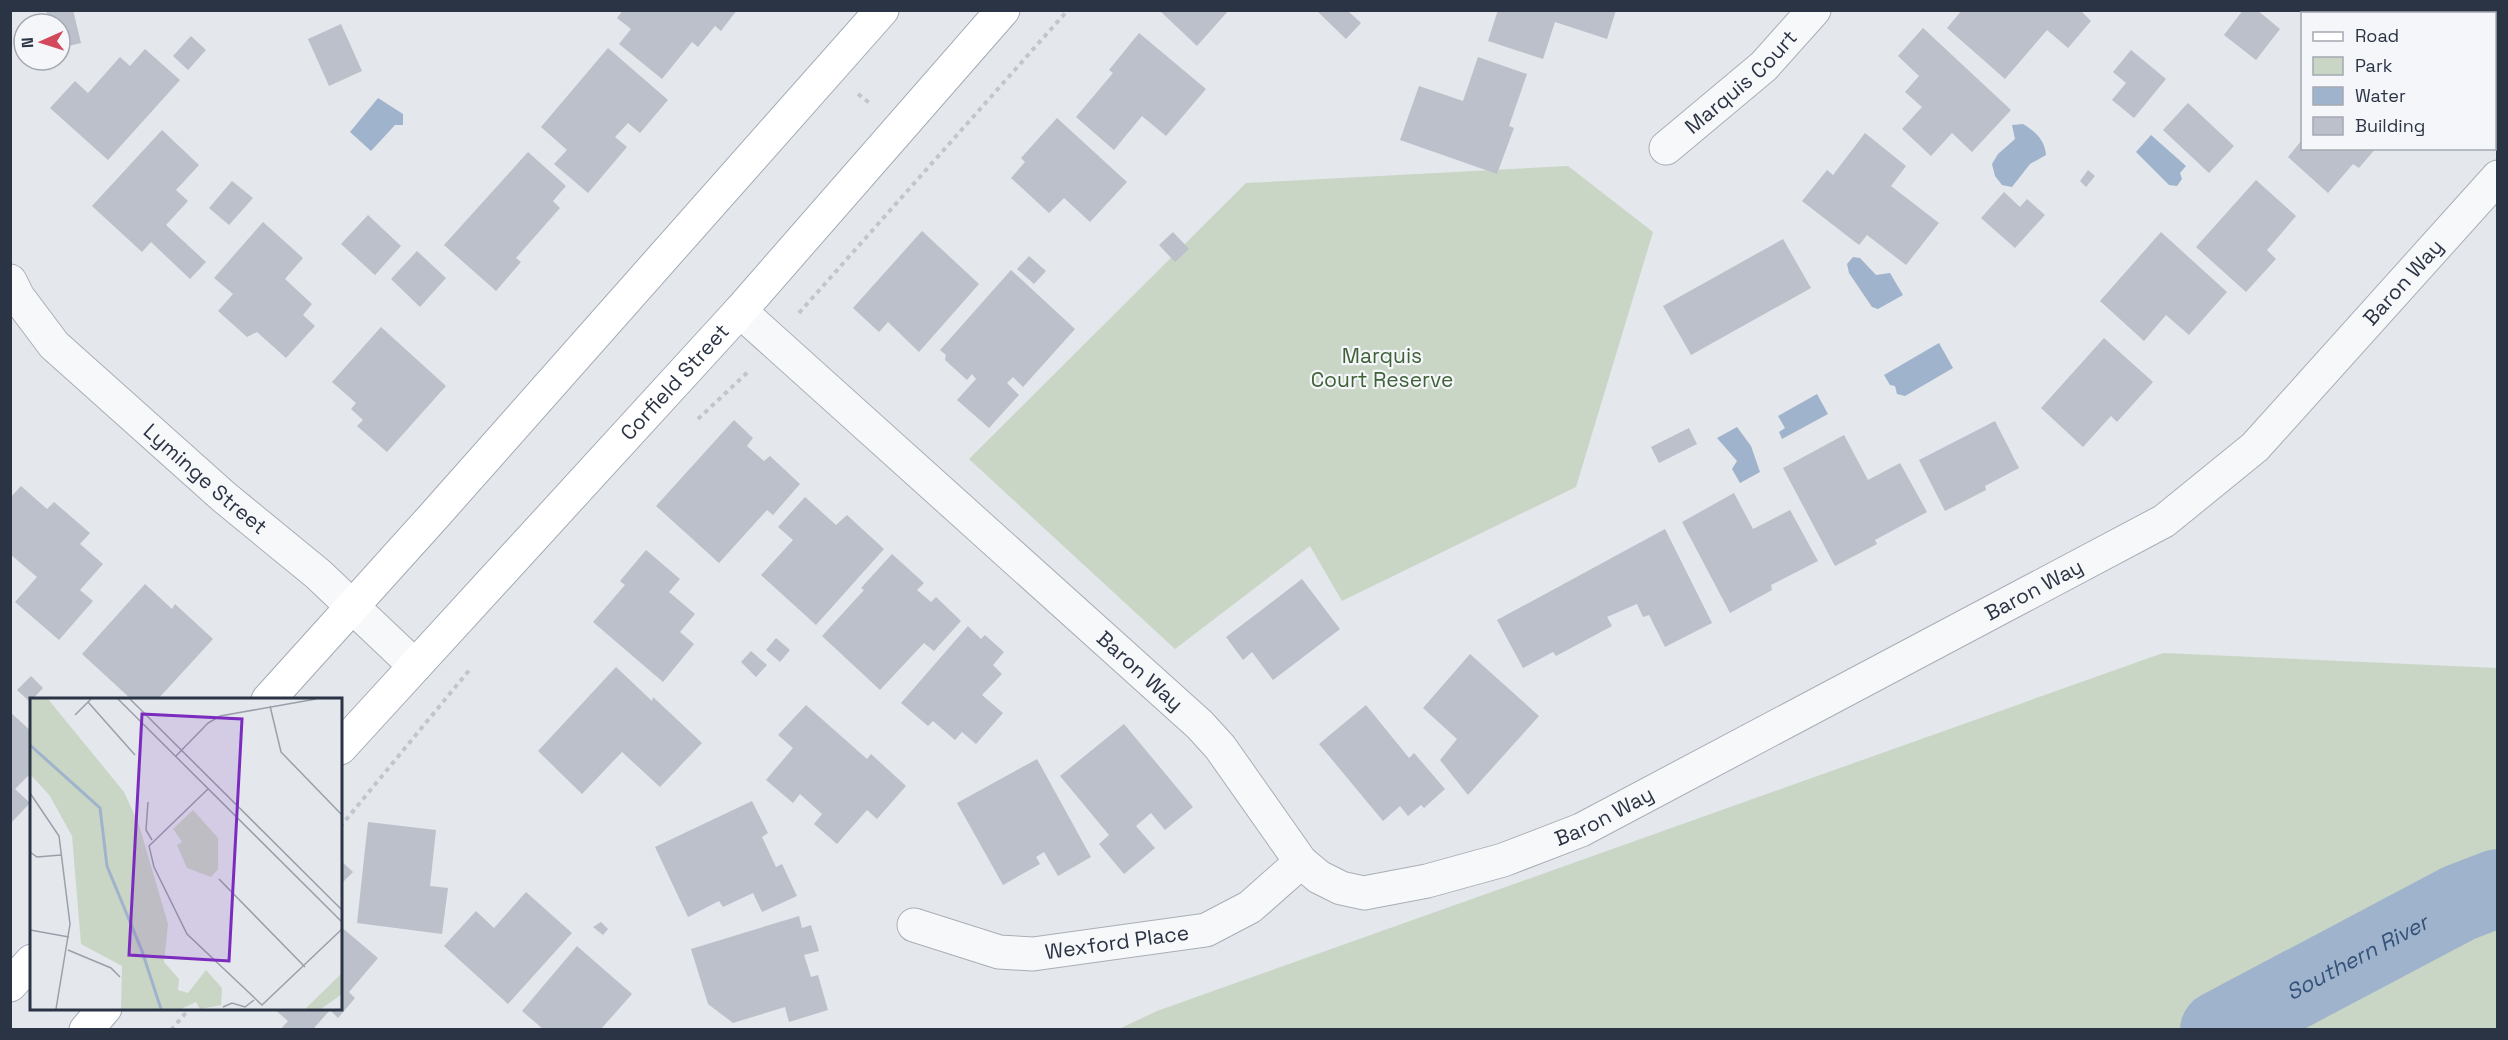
<svg xmlns="http://www.w3.org/2000/svg" width="2508" height="1040" viewBox="0 0 2508 1040" font-family="'Space Grotesk',sans-serif">
<style>
.green{fill:#c9d6c5}
.water{fill:#9fb4cc}
.lines{fill:none;stroke-linecap:round;stroke-linejoin:round}
.river{stroke:#9fb4cc;stroke-width:78}
.building{fill:#bbc0ca}
.minor-casing{stroke:#a9aeb7;stroke-width:35}
.primary-casing{stroke:#a3abb8;stroke-width:35}
.path{stroke:#c2c5cb;stroke-width:4;stroke-dasharray:4.5 4.5;stroke-linecap:butt}
.minor{stroke:#f7f8fa;stroke-width:33}
.primary{stroke:#fff;stroke-width:33}
.labels{text-anchor:middle;stroke-width:4.5;stroke-linejoin:round;paint-order:stroke}
.street-label{font-size:21px;fill:#2b3445;stroke:#f4f6f9}
.park-label{font-size:21px;fill:#3f6138;stroke:#f4f6f9}
.water-label{font-size:22px;font-style:italic;fill:#34527a;stroke:#f4f6f9}
.inset-river{fill:none;stroke:#9fb4cc;stroke-width:3}
.inset-road{fill:none;stroke:#9a9fa9;stroke-width:1.5}
.view{fill:#7b2cbf;fill-opacity:0.15;stroke:#7b2cbf;stroke-width:3}
.inset-edge{fill:none;stroke:#2b3445;stroke-width:3}
</style>
<rect width="100%" height="100%" fill="#e4e7ec"/>
<!-- green -->
<g class="green">
<path d="M1568 166 1653 232 1576 487 1342 601 1310 546 1175 649 969 459 1246 183Z"/>
<path d="M2163 653 2497 668V1029H1119L1157 1011Z"/>
</g>
<!-- water -->
<g class="water">
<path d="M378 98 403 114V125H395L371 151 350 132Z"/>
<path d="M2023 124C2035 131 2045 140 2046 155L2030 164 2012 187 2002 185 1995 176 1992 164 1998 154 2015 139 2012 125Z"/>
<path d="M2151 135 2186 166 2180 173 2182 179 2177 186 2169 185 2136 152Z"/>
<path d="M1853 257 1860 258 1876 275 1890 273 1903 295 1878 309 1872 307 1849 273 1847 264Z"/>
<path d="M1939 343 1953 368 1905 396 1897 394 1895 386 1890 385 1884 375Z"/>
<path d="M1817 394 1828 414 1782 439 1779 432 1785 428 1778 416Z"/>
<path d="M1737 427 1751 446 1760 472 1740 483 1732 469 1737 461 1717 438Z"/>
</g>
<g class="lines">
<!-- river -->
<path class="river" id="s1" d="M2219 1030 2459 903 2498 888"/>
</g>
<!-- building -->
<g class="building">
<path d="M46 10H73L81 43 60 48V24H44L43 19 48 18Z"/>
<path d="M623 10H737L721 31 715 26 698 47 692 42 662 79 619 44 631 29 617 18Z"/>
<path d="M1159 10H1229L1197 46Z"/>
<path d="M1316 10H1347L1361 23 1346 39Z"/>
<path d="M1498 10H1616L1607 39 1555 22 1543 59 1488 41Z"/>
<path d="M1962 10H2080L2091 21 2068 48 2047 30 2005 79 1947 28Z"/>
<path d="M2243 10H2257L2280 29 2256 60 2224 35Z"/>
<path d="M2411 10H2434L2438 14H2408Z"/>
<path d="M341 24 362 71 329 86 308 39Z"/>
<path d="M1923 28 2011 110 1972 152 1952 133 1931 156 1902 129 1922 107 1905 92 1919 76 1898 56Z"/>
<path d="M1139 33 1206 89 1166 136 1142 116 1114 150 1076 117 1113 73 1109 70Z"/>
<path d="M191 36 206 50 188 70 173 56Z"/>
<path d="M608 48 668 100 640 133 628 123 615 137 627 147 588 193 554 164 567 150 541 127Z"/>
<path d="M145 49 180 80 108 160 50 108 75 81 88 93 120 57 130 66Z"/>
<path d="M2131 50 2166 79 2134 118 2112 100 2126 83 2113 72Z"/>
<path d="M1478 57 1527 74 1509 126 1514 128 1497 174 1400 140 1419 86 1463 101Z"/>
<path d="M2188 103 2234 146 2209 173 2163 130Z"/>
<path d="M1057 118 1127 182 1090 222 1064 198 1049 213 1011 178 1025 162 1021 158Z"/>
<path d="M162 130 199 165 176 190 188 201 166 225 206 262 190 279 151 242 142 252 92 206Z"/>
<path d="M1865 133 1906 166 1891 186 1939 223 1906 265 1867 235 1859 245 1802 201 1827 170 1833 175Z"/>
<path d="M2302 140V148H2376L2359 168 2353 164 2328 193 2288 157Z"/>
<path d="M528 152 566 186 553 201 560 208 516 258 521 262 496 291 444 245Z"/>
<path d="M2088 170 2095 176 2086 187 2080 181Z"/>
<path d="M2256 180 2296 216 2267 250 2276 259 2246 292 2196 247Z"/>
<path d="M232 181 253 198 229 225 209 208Z"/>
<path d="M2004 192 2020 207 2027 199 2045 215 2015 248 1981 218Z"/>
<path d="M368 215 401 246 375 275 341 244Z"/>
<path d="M263 222 303 258 285 279 312 304 303 315 315 326 286 358 257 332 247 337 218 311 233 294 214 278Z"/>
<path d="M922 231 979 284 919 352 888 322 879 332 853 308Z"/>
<path d="M1173 232 1189 249 1175 262 1159 245Z"/>
<path d="M2161 232 2227 292 2189 335 2166 315 2144 341 2100 301Z"/>
<path d="M1783 239 1811 288 1691 355 1663 306Z"/>
<path d="M417 251 446 278 420 307 391 279Z"/>
<path d="M1029 256 1046 271 1034 284 1017 269Z"/>
<path d="M1011 270 1075 329 1023 387 1013 377 1007 383 1019 395 989 428 957 400 976 379 972 374 967 380 945 360 946 355 940 350Z"/>
<path d="M381 327 446 386 387 452 357 426 363 420 351 409 356 403 332 382Z"/>
<path d="M2104 338 2153 382 2117 422 2111 416 2083 447 2041 408Z"/>
<path d="M734 420 753 438 747 446 764 461 770 456 800 484 773 515 767 510 719 563 656 506Z"/>
<path d="M1995 421 2019 468 1985 486 1986 490 1945 511 1919 460Z"/>
<path d="M1689 428 1697 444 1659 463 1651 447Z"/>
<path d="M1844 435 1868 480 1900 463 1927 512 1875 540 1877 544 1835 566 1783 468Z"/>
<path d="M21 486 47 509 54 502 90 533 80 544 103 564 80 590 93 601 59 640 15 602 37 577 10 554V498Z"/>
<path d="M1734 493 1753 529 1790 510 1818 561 1771 585 1772 590 1730 613 1682 522Z"/>
<path d="M805 497 836 525 847 515 884 549 816 625 761 575 793 540 778 527Z"/>
<path d="M1665 529 1712 623 1665 647 1649 615 1643 617 1637 604 1607 617 1612 626 1556 656 1553 652 1523 668 1497 620Z"/>
<path d="M646 550 680 579 669 592 695 614 680 632 694 644 663 682 593 622 625 585 620 581Z"/>
<path d="M892 554 924 583 917 590 931 602 936 597 961 621 934 651 924 643 880 690 822 636 864 590 861 588Z"/>
<path d="M1302 579 1340 629 1273 680 1252 652 1243 660 1226 637Z"/>
<path d="M145 584 172 609 175 604 213 639 158 699H131L82 654Z"/>
<path d="M968 626 981 639 985 635 1004 652 993 665 1002 674 982 695 1003 713 976 744 962 732 955 740 933 721 928 726 901 703Z"/>
<path d="M776 638 790 650 780 662 766 650Z"/>
<path d="M751 651 767 665 756 677 741 662Z"/>
<path d="M1470 654 1539 716 1468 795 1440 760 1457 739 1423 708Z"/>
<path d="M616 667 652 701 653 697 702 743 660 787 622 752 582 794 538 751Z"/>
<path d="M31 676 43 688 30 702 17 690Z"/>
<path d="M806 705 867 759 871 754 906 786 877 819 867 810 837 844 814 824 822 814 800 794 793 803 766 780 793 748 778 735Z"/>
<path d="M1366 705 1409 758 1414 753 1445 789 1424 808 1421 805 1408 816 1400 806 1383 821 1319 744Z"/>
<path d="M10 712 32 732V772L15 789 30 803 10 824Z"/>
<path d="M1124 724 1193 807 1165 830 1151 813 1136 826 1155 848 1124 874 1099 844 1109 835 1060 776Z"/>
<path d="M1037 759 1091 857 1058 876 1044 852 1036 857 1040 864 1003 885 957 803Z"/>
<path d="M752 801 768 833 762 837 776 867 782 864 797 896 762 912 753 893 723 907 719 901 688 917 655 847Z"/>
<path d="M368 822 436 830 430 886 448 888 442 934 357 923Z"/>
<path d="M340 860 353 872 340 885Z"/>
<path d="M526 892 572 933 508 1004 444 946 476 911 494 928Z"/>
<path d="M799 916 802 928 811 925 819 951 804 955 811 977 818 975 828 1010 789 1022 785 1007 733 1023 708 1004 691 949Z"/>
<path d="M601 922 608 929 603 935 593 927Z"/>
<path d="M340 926 378 958 349 992 355 998 338 1018 330 1010 314 1028 316 1029H281L288 1021 273 1008H340Z"/>
<path d="M577 946 632 994 601 1029H543L522 1011Z"/>
</g>
<g class="lines">
<defs>
<g id="minor">
<path id="s2" d="M1666 148 1764 66 1814 10"/>
<path id="s3" d="M10 281 18 297 54 345 224 497 318 574 415 666"/>
<path id="s4" d="M740 311 1200 725 1220 747 1301 862 1319 877 1341 888 1364 893 1427 881 1503 860 1581 830 2164 521 2255 447 2498 177"/>
<path id="s5" d="M914 925 999 952 1033 954 1206 930 1250 907 1301 862"/>
</g>
<g id="primary">
<path d="M268 700 433 517 882 10"/>
<path id="s6" d="M340 748 740 311 1003 10"/>
<path d="M10 985 32 961"/>
<path d="M86 1030 105 1008"/>
</g>
</defs>
<!-- minor casing -->
<use href="#minor" class="minor-casing"/>
<!-- primary casing -->
<use href="#primary" class="primary-casing"/>
<!-- path -->
<g class="path">
<path d="M858 94 871 104"/>
<path d="M799 313 1068 10"/>
<path d="M698 419 749 371"/>
<path d="M340 827 471 668"/>
<path d="M171 1030 190 1008"/>
</g>
<!-- minor -->
<use href="#minor" class="minor"/>
<!-- primary -->
<use href="#primary" class="primary"/>
</g>
<g class="labels">
<!-- street labels -->
<g class="street-label">
<text dy="7" stroke="none"><textPath href="#s2" startOffset="100">Marquis Court</textPath></text>
<text dy="7" stroke="none"><textPath href="#s4" startOffset="2086">Baron Way</textPath></text>
<text dy="7" stroke="none"><textPath href="#s6" startOffset="496">Corfield Street</textPath></text>
<text dy="7" stroke="none"><textPath href="#s3" startOffset="280">Lyminge Street</textPath></text>
<text dy="7" stroke="none"><textPath href="#s4" startOffset="1600">Baron Way</textPath></text>
<text dy="7" stroke="none"><textPath href="#s4" startOffset="538">Baron Way</textPath></text>
<text dy="7" stroke="none"><textPath href="#s4" startOffset="1114">Baron Way</textPath></text>
<text dy="7" stroke="none"><textPath href="#s5" startOffset="208">Wexford Place</textPath></text>
</g>
<!-- park labels -->
<g class="park-label">
<text x="1382" y="363">Marquis<tspan x="1382" dy="24">Court Reserve</tspan></text>
</g>
<!-- water labels -->
<g class="water-label">
<text dy="8" stroke="none"><textPath href="#s1" startOffset="156">Southern River</textPath></text>
</g>
</g>
<!-- overview -->
<g transform="translate(30 698)">
<rect width="312" height="312" fill="#e4e7ec"/>
<path d="M0 1H18L94 94 109 127 138 226 134 264 149 281 148 292 158 295 176 272 192 290 191 307 170 311 166 304 151 311H91L92 268 51 246 42 138 20 98 0 76ZM163 112 188 140V171L181 179 157 170 147 147 152 144 143 131ZM311 276 312 296 291 311H275Z" fill="#c9d6c5"/>
<path class="inset-river" d="M0 47 70 110 77 168 112 253 131 311"/>
<path class="inset-road" d="M88 1 312 224M100 1 312 212M58 4 105 57M240 8 251 54 312 117M45 17 61 1M146 58 178 25 190 18 286 1M178 91 119 148 124 169 157 236 232 307 312 231M0 95 29 138 40 226 26 311M118 104 116 132 122 142M0 154 7 159 31 157M189 181 275 269M0 232 39 239M38 252 81 270 90 279M193 309 202 305 215 309 224 302"/>
<path class="view" d="M112 16 212 21 199 263 99 257Z"/>
<rect width="312" height="312" class="inset-edge"/>
</g>
<!-- border -->
<rect width="2508" height="1040" fill="none" stroke="#2b3445" stroke-width="24"/>
<!-- legend -->
<rect x="2301" y="12" width="195" height="138" fill="#f4f6f9" stroke="#a4a8b1" stroke-width="1.5"/>
<rect x="2313" y="32" width="30" height="9" fill="#ffffff" stroke="#a4a8b1" stroke-width="1.5"/>
<text x="2355" y="42" font-size="18" fill="#2b3445">Road</text>
<rect x="2313" y="57" width="30" height="18" fill="#c9d6c5" stroke="#a4a8b1" stroke-width="1.5"/>
<text x="2355" y="72" font-size="18" fill="#2b3445">Park</text>
<rect x="2313" y="87" width="30" height="18" fill="#9fb4cc" stroke="#a4a8b1" stroke-width="1.5"/>
<text x="2355" y="102" font-size="18" fill="#2b3445">Water</text>
<rect x="2313" y="117" width="30" height="18" fill="#bbc0ca" stroke="#a4a8b1" stroke-width="1.5"/>
<text x="2355" y="132" font-size="18" fill="#2b3445">Building</text>
<!-- north arrow -->
<g transform="translate(42 42) rotate(267)"><circle r="28" fill="#f4f6f9" stroke="#a4a8b1" stroke-width="1.5"/>
<path d="M0-4.5L10 22L0 15L-10 22Z" fill="#d1495b"/>
<text y="-9" font-size="16" font-weight="bold" text-anchor="middle" fill="#2b3445">N</text>
</g>
</svg>
